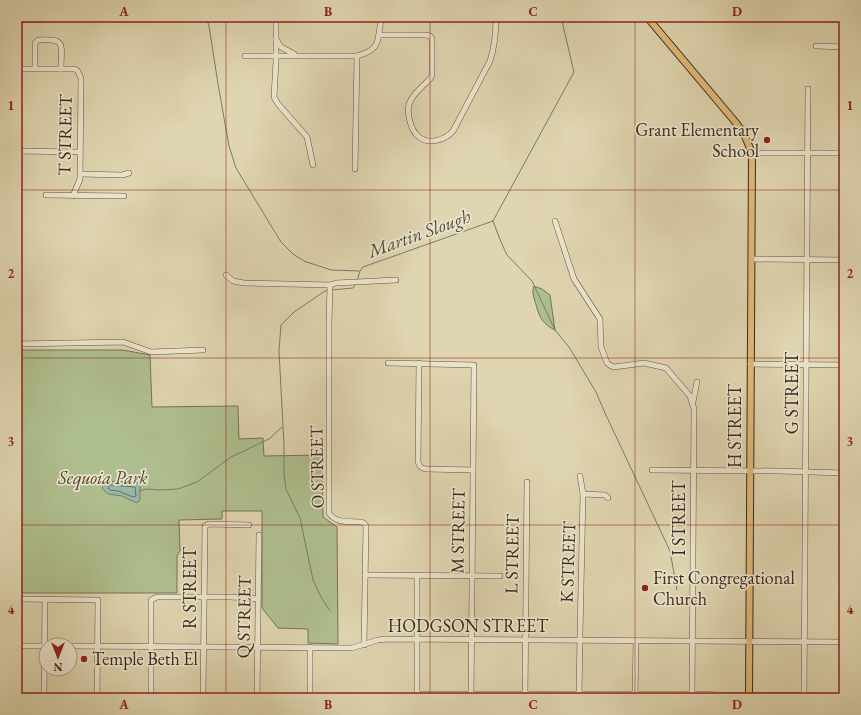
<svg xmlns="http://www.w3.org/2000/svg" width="861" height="715" viewBox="0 0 861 715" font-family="'EB Garamond',serif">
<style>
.green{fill:#afbe8e;stroke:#767356}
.water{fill:#95b9a6;stroke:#717f70}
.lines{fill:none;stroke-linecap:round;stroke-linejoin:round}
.shore{stroke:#687062;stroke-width:1}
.stream{stroke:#717f70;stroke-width:1}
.minor-casing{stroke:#655342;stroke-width:6}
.major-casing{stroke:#3c281e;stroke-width:8}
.minor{stroke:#eae4cc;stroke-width:5}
.major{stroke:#e0ba78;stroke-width:6}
.grid{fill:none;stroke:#8f2418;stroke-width:1;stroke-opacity:0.55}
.poi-dot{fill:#8f2418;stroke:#eae4cc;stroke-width:1.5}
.labels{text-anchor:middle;stroke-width:3.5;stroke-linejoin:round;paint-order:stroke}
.poi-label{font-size:18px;fill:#3c281e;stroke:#eae4cc;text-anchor:start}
.street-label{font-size:18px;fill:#3c281e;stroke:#eae4cc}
.park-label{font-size:18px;font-style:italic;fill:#534634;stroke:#eae4cc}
.water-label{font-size:19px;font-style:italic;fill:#524c40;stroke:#eae4cc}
.neatline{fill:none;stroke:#8f2418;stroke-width:1.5}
.grid-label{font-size:13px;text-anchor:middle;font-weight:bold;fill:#8f2418}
</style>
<rect width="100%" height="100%" fill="#dfd5b0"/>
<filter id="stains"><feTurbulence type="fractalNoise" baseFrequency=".005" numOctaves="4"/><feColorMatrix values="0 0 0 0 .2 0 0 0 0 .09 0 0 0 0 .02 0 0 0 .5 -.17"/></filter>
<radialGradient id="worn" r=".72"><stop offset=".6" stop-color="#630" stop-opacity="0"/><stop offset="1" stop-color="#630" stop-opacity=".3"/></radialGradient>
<!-- green -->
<g class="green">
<path d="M534 286 542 289 550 295 555 330C539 322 539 314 534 298 533 293 532 292 534 286Z"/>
<path d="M17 350H123L150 355 152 407 238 406 239 439 263 438 264 456 322 455 323 517 337 527 338 644 308 643V629L278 628 262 608V511H222V519L179 520 180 551 177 556V593H17Z"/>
</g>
<!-- water -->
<path class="water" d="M109 481 140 483V500L137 503 122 496 108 494 102 488Z"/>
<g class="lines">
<!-- shore -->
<path class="shore" d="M111 485 135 487 136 496 133 497 118 491 110 490 108 488Z"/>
<!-- stream -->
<g class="stream">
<path d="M206 17 209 26 218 84 229 146 236 168 281 242 293 254 304 261 331 270 359 271"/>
<path d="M493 221 501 242 507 255 532 281 555 330 569 347 596 392 605 413 670 551 677 590"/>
<path d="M357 281 360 271 363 267 493 221 574 72 561 17"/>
<path d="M329 290 325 291 294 312 281 325 279 351 284 445V473L286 489 300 518 313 580 321 597 330 611"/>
<path d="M332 290 353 288 356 284"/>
<path d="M139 491 146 489 160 490 178 489 197 482 231 457 269 439 282 427"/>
</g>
<defs>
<g id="minor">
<path d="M276 17V61L274 97 278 104 307 137 313 165"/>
<path d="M17 20H39"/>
<path d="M379 35H426L430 36 432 39V75L430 79C424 85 415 92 411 100 405 109 410 130 419 137 429 145 445 140 453 131L490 61C495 46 496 32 496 17"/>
<path d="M276 39 281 47 294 54"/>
<path d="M816 46 844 47"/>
<path d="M245 56H357C384 49 376 38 382 17"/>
<path d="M35 68V43L38 40C67 38 61 44 61 69"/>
<path d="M17 69H74L77 70 81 78 80 179 73 196"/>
<path d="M17 151 80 152"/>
<path d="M752 153H844"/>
<path d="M355 169 357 56"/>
<path d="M81 174 122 175 129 173"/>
<path d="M46 195 124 196"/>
<path d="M555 221 574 279 600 319 601 347 607 363 611 366 614 367 644 363 666 368 690 396 694 409 692 698"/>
<path d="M752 259 844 260"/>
<path d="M226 275 233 281 244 283 330 285 336 283 396 280"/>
<path d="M330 285 329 323V513C336 524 350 521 361 522L364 523 366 526 364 645"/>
<path d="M17 344 123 342 151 352 203 350"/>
<path d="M388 363 474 365 471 698"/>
<path d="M419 363 418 462C420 467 421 468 426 469L473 470"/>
<path d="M750 364 844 365"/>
<path d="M693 402 697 382"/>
<path d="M652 470 778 471 844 473"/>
<path d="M583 494 605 495 608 498"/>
<path d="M365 575 500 576"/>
<path d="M17 599 98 600 97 698"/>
<path d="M17 646H46"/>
<path d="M70 646 352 648 378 640 386 639 844 642"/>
<path d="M417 694H698L720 695 844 696"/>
<path d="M17 696H262L292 698"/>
<path d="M44 698 45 599"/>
<path d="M151 698V600L157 597H231L258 599"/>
<path d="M203 698 205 526 209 524 249 525"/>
<path d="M257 698 259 535"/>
<path d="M310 698V647"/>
<path d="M417 698V576"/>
<path d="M525 698 527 482"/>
<path d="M579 698 580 634 583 494 580 476"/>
<path d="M635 698 636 641"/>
<path d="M804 698 808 89"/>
</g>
<path id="major" d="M647 17 737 124 744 134 752 153 749 698"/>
</defs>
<!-- minor casing -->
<use href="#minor" class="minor-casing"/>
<!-- major casing -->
<use href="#major" class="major-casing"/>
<!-- minor -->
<use href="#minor" class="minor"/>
<!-- major -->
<use href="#major" class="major"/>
</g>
<!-- grid -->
<path class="grid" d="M226 17V698M430 17V698M635 17V698M17 190H844M17 358H844M17 525H844"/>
<!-- markers -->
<g class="poi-dot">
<circle cx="767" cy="140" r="4"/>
<circle cx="645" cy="588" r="4"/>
<circle cx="84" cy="659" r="4"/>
</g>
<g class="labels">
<!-- poi labels -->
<g class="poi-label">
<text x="759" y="136" text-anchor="end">Grant Elementary<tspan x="759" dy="21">School</tspan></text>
<text x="653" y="584">First Congregational<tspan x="653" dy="21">Church</tspan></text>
<text x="92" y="665">Temple Beth El</text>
</g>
<!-- street labels -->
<g class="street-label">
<text transform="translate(65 135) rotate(-89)" y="6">T STREET</text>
<text transform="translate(792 393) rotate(-90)" y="6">G STREET</text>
<text transform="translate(735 426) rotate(-90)" y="6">H STREET</text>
<text transform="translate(317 467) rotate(-91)" y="6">O STREET</text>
<text transform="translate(679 518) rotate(-90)" y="6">I STREET</text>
<text transform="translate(458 531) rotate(-89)" y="6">M STREET</text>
<text transform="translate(512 554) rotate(-89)" y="6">L STREET</text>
<text transform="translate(568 562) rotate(-88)" y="6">K STREET</text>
<text transform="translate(190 588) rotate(-90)" y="6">R STREET</text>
<text transform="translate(244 617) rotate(-89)" y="6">Q STREET</text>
<text x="468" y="632">HODGSON STREET</text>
</g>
<!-- park labels -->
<g class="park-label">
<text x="103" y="484">Sequoia Park</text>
</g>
<!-- water labels -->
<g class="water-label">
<text transform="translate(419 233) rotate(-20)" y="7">Martin Slough</text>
</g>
</g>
<!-- margin -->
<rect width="861" height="715" fill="none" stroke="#dfd5b0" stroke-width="44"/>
<!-- north arrow -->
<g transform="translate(58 657) rotate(180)"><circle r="19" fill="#eae4cc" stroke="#a49986"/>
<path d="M0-3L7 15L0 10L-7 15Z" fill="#8f2418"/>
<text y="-6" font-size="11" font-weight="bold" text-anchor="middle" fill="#3c281e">N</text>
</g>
<rect x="22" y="22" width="817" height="671" class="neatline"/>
<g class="grid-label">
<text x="124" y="16">A</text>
<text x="328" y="16">B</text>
<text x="533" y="16">C</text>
<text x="737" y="16">D</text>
<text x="11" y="110">1</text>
<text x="850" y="110">1</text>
<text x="11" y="278">2</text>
<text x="850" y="278">2</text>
<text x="11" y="446">3</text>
<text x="850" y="446">3</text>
<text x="11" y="614">4</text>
<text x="850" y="614">4</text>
<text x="124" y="709">A</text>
<text x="328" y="709">B</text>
<text x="533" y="709">C</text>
<text x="737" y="709">D</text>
</g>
<rect width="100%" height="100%" filter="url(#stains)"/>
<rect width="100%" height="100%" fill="url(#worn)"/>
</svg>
